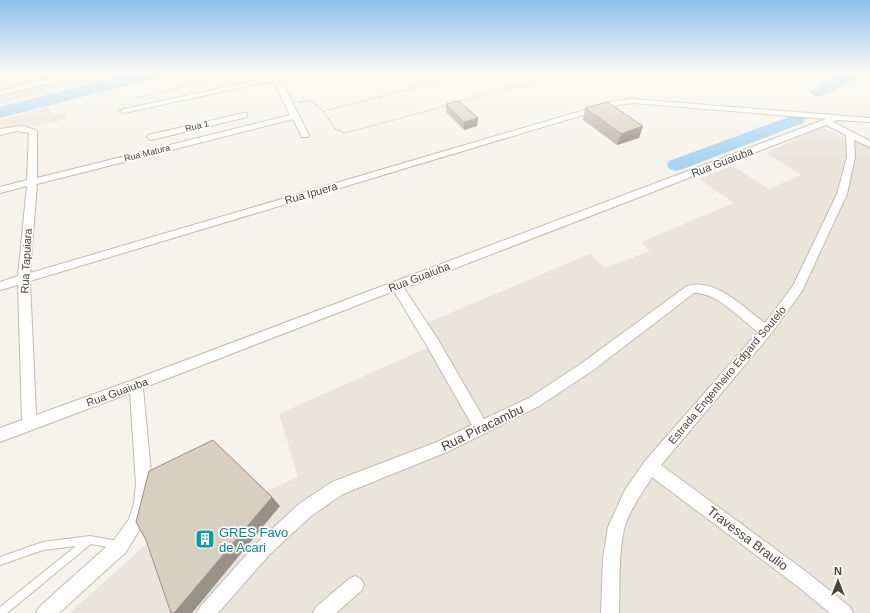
<svg xmlns="http://www.w3.org/2000/svg" width="870" height="613" viewBox="0 0 870 613" font-family="Helvetica,sans-serif">
<style>
.residential{fill:#eae5da}
.water{fill:#a9d4f2}
.lines{fill:none;stroke-linecap:round;stroke-linejoin:round}
.river{fill:#a9d4f2;fill-rule:evenodd}
.service-casing{stroke:#c2bbae;stroke-width:2}
.minor-casing{stroke:#c2bbae;stroke-width:2}
.path{stroke:#c4b79f;stroke-width:1.5;stroke-dasharray:1.5 1.5;stroke-linecap:butt}
.service{fill:#fff;fill-rule:evenodd}
.minor{fill:#fff;fill-rule:evenodd}
.wall{fill:#bab2a6}
.shaded-wall{fill:#979187}
.building{fill:#d8cfc1;stroke:#979187}
.labels{text-anchor:middle;stroke-width:3.5;stroke-linejoin:round;paint-order:stroke}
.far-street-label{font-size:9px;fill:#4b4439;stroke:#fff}
.street-label{font-size:11px;fill:#4b4439;stroke:#fff}
.near-street-label{font-size:13px;fill:#4b4439;stroke:#fff}
.near-culture-label{font-size:13px;fill:#0d838f;stroke:#fff;text-anchor:start}
</style>
<rect width="100%" height="100%" fill="#f6f3ec"/>
<!-- residential -->
<g class="residential">
<path d="M0 73H127L0 103Z"/>
<path d="M49 107 51 115 64 113 67 119 0 134V120Z"/>
<path d="M821 127 870 148V613H70L144 546 298 477 279 414 440 342 426 323 590 254 605 268 650 251 641 242 734 203 699 179 733 166 768 189 802 175 766 153Z"/>
</g>
<!-- water -->
<path class="water" d="M134 73H175L0 118V107Z"/>
<g class="lines">
<!-- river -->
<g class="river">
<path d="M845 73H865L862 76 824 95 818 97 812 95 810 92 812 89Z"/>
<path d="M797 114 803 115 805 119 803 123 683 169 676 171 669 169 667 165 669 161Z"/>
</g>
<defs>
<path id="service" d="M90 536 118 541 121 542 122 545 121 548 118 549 91 544 7 613H0V607L76 546 43 550 0 565V557L43 542Z"/>
<g id="minor">
<path d="M73 73H86L85 75 0 95V91Z"/>
<path d="M272 77 282 83 309 135 308 137H302L293 119 37 184 30 273 615 101 633 99 870 118V122L837 120 833 122 870 141V147L854 140 855 157 847 194 802 291 770 335 661 465 808 573 850 607 853 613H830L796 585 652 477C643 492 628 512 624 529 618 556 620 586 619 613H601L603 559 608 527 625 490 645 461 758 332C741 319 715 291 694 293L592 371 539 406 447 452 343 494 311 516 269 555 218 613H197L200 607 257 543 299 504 332 482 437 442 472 425 427 346 394 291 143 388 152 484 150 504 143 524 126 552 59 613H36L39 607 114 540 129 519 134 504 136 484 130 393 0 442V428L22 420 18 285 0 290V282L18 276 27 186 0 193V187L27 180 29 133 17 131 0 135V129L22 126 36 130 37 132V178L290 115 275 84 271 81 124 113 120 111 124 109ZM633 103 826 119 133 380 36 415 30 281 616 105ZM826 125 846 135 847 157 837 194 793 286 765 323C744 308 715 277 687 286L582 363 529 398 484 419 437 338 404 288Z"/>
<path d="M244 113H247V117L151 140 147 137 148 135Z"/>
<path d="M355 576 361 579 364 585 361 591 336 613H313L316 607 349 579Z"/>
</g>
</defs>
<!-- service casing -->
<use href="#service" class="service-casing"/>
<!-- minor casing -->
<use href="#minor" class="minor-casing"/>
<!-- path -->
<g class="path">
<path d="M411 73 424 85"/>
<path d="M287 81 320 73"/>
<path d="M136 98 241 73"/>
<path d="M299 102 312 101 323 111 446 80"/>
<path d="M458 102 533 82 522 73"/>
<path d="M323 111 335 129 345 133 449 105"/>
</g>
<!-- service -->
<use href="#service" class="service"/>
<!-- minor -->
<use href="#minor" class="minor"/>
</g>
<!-- wall -->
<g class="wall">
<path d="M446 104 478 118 477 126 464 130 446 112Z"/>
<path d="M585 108 643 126 639 138 617 145 583 120Z"/>
</g>
<!-- shaded-wall -->
<g class="shaded-wall">
<path d="M478 118 477 126 464 130V122Z"/>
<path d="M643 126 639 138 617 145 621 134Z"/>
<path d="M272 497 280 506 192 613H174Z"/>
</g>
<!-- building -->
<g class="building">
<path d="M459 101 478 118 464 122 446 104Z"/>
<path d="M607 102 643 126 621 134 585 108Z"/>
<path d="M213 440 272 497 174 613H171L146 540 136 522 149 471Z"/>
</g>
<!-- sky -->
<linearGradient id="sky" x2="0" y2="1"><stop stop-color="#8fc1ec"/><stop offset="0.46" stop-color="#fbfaf6"/><stop offset="1" stop-color="#fbfaf6" stop-opacity="0"/></linearGradient>
<rect width="870" height="159" fill="url(#sky)"/>
<!-- icons -->
<defs>
<symbol id="building-square" viewBox="-11 -11 22 22"><rect x="-9" y="-9" width="18" height="18" rx="4" fill="#0f9aa8" stroke="#fff"/><path d="M-4-6H4V6H1V3H-1V6H-4ZM-2.5-4.3h1.7v1.8h-1.7ZM.8-4.3h1.7v1.8H.8ZM-2.5-1h1.7V.8h-1.7ZM.8-1h1.7V.8H.8Z" fill="#fff"/></symbol>
</defs>
<g fill-rule="evenodd">
<use href="#building-square" x="194" y="528" width="22" height="22"/>
</g>
<g class="labels">
<!-- far-street labels -->
<g class="far-street-label">
<text transform="translate(197 126) rotate(-13)" y="3">Rua 1</text>
<text transform="translate(147 153) rotate(-14)" y="3">Rua Matura</text>
</g>
<!-- street labels -->
<g class="street-label">
<text transform="translate(722 162) rotate(-21)" y="4">Rua Guaiuba</text>
<text transform="translate(311 193) rotate(-16)" y="4">Rua Ipuera</text>
<text transform="translate(26 261) rotate(-87)" y="4">Rua Tapuiara</text>
<text transform="translate(419 277) rotate(-21)" y="4">Rua Guaiuba</text>
<text transform="translate(727 375) rotate(-50)" y="4">Estrada Engenheiro Edgard Soutelo</text>
<text transform="translate(117 392) rotate(-20)" y="4">Rua Guaiuba</text>
</g>
<!-- near-street labels -->
<g class="near-street-label">
<text transform="translate(482 427) rotate(-26)" y="5">Rua Piracambu</text>
<text transform="translate(748 538) rotate(37)" y="5">Travessa Braulio</text>
</g>
<!-- near-culture labels -->
<g class="near-culture-label">
<text x="219" y="537">GRES Favo<tspan x="219" dy="15">de Acari</tspan></text>
</g>
</g>
<!-- north arrow -->
<g transform="translate(838 581)" stroke="#ffffff" stroke-width="3" paint-order="stroke">
<path d="M0-3L7 15L0 10L-7 15Z" fill="#4b4439"/>
<text y="-6" font-size="11" font-weight="bold" text-anchor="middle" fill="#4b4439">N</text>
</g>
</svg>
